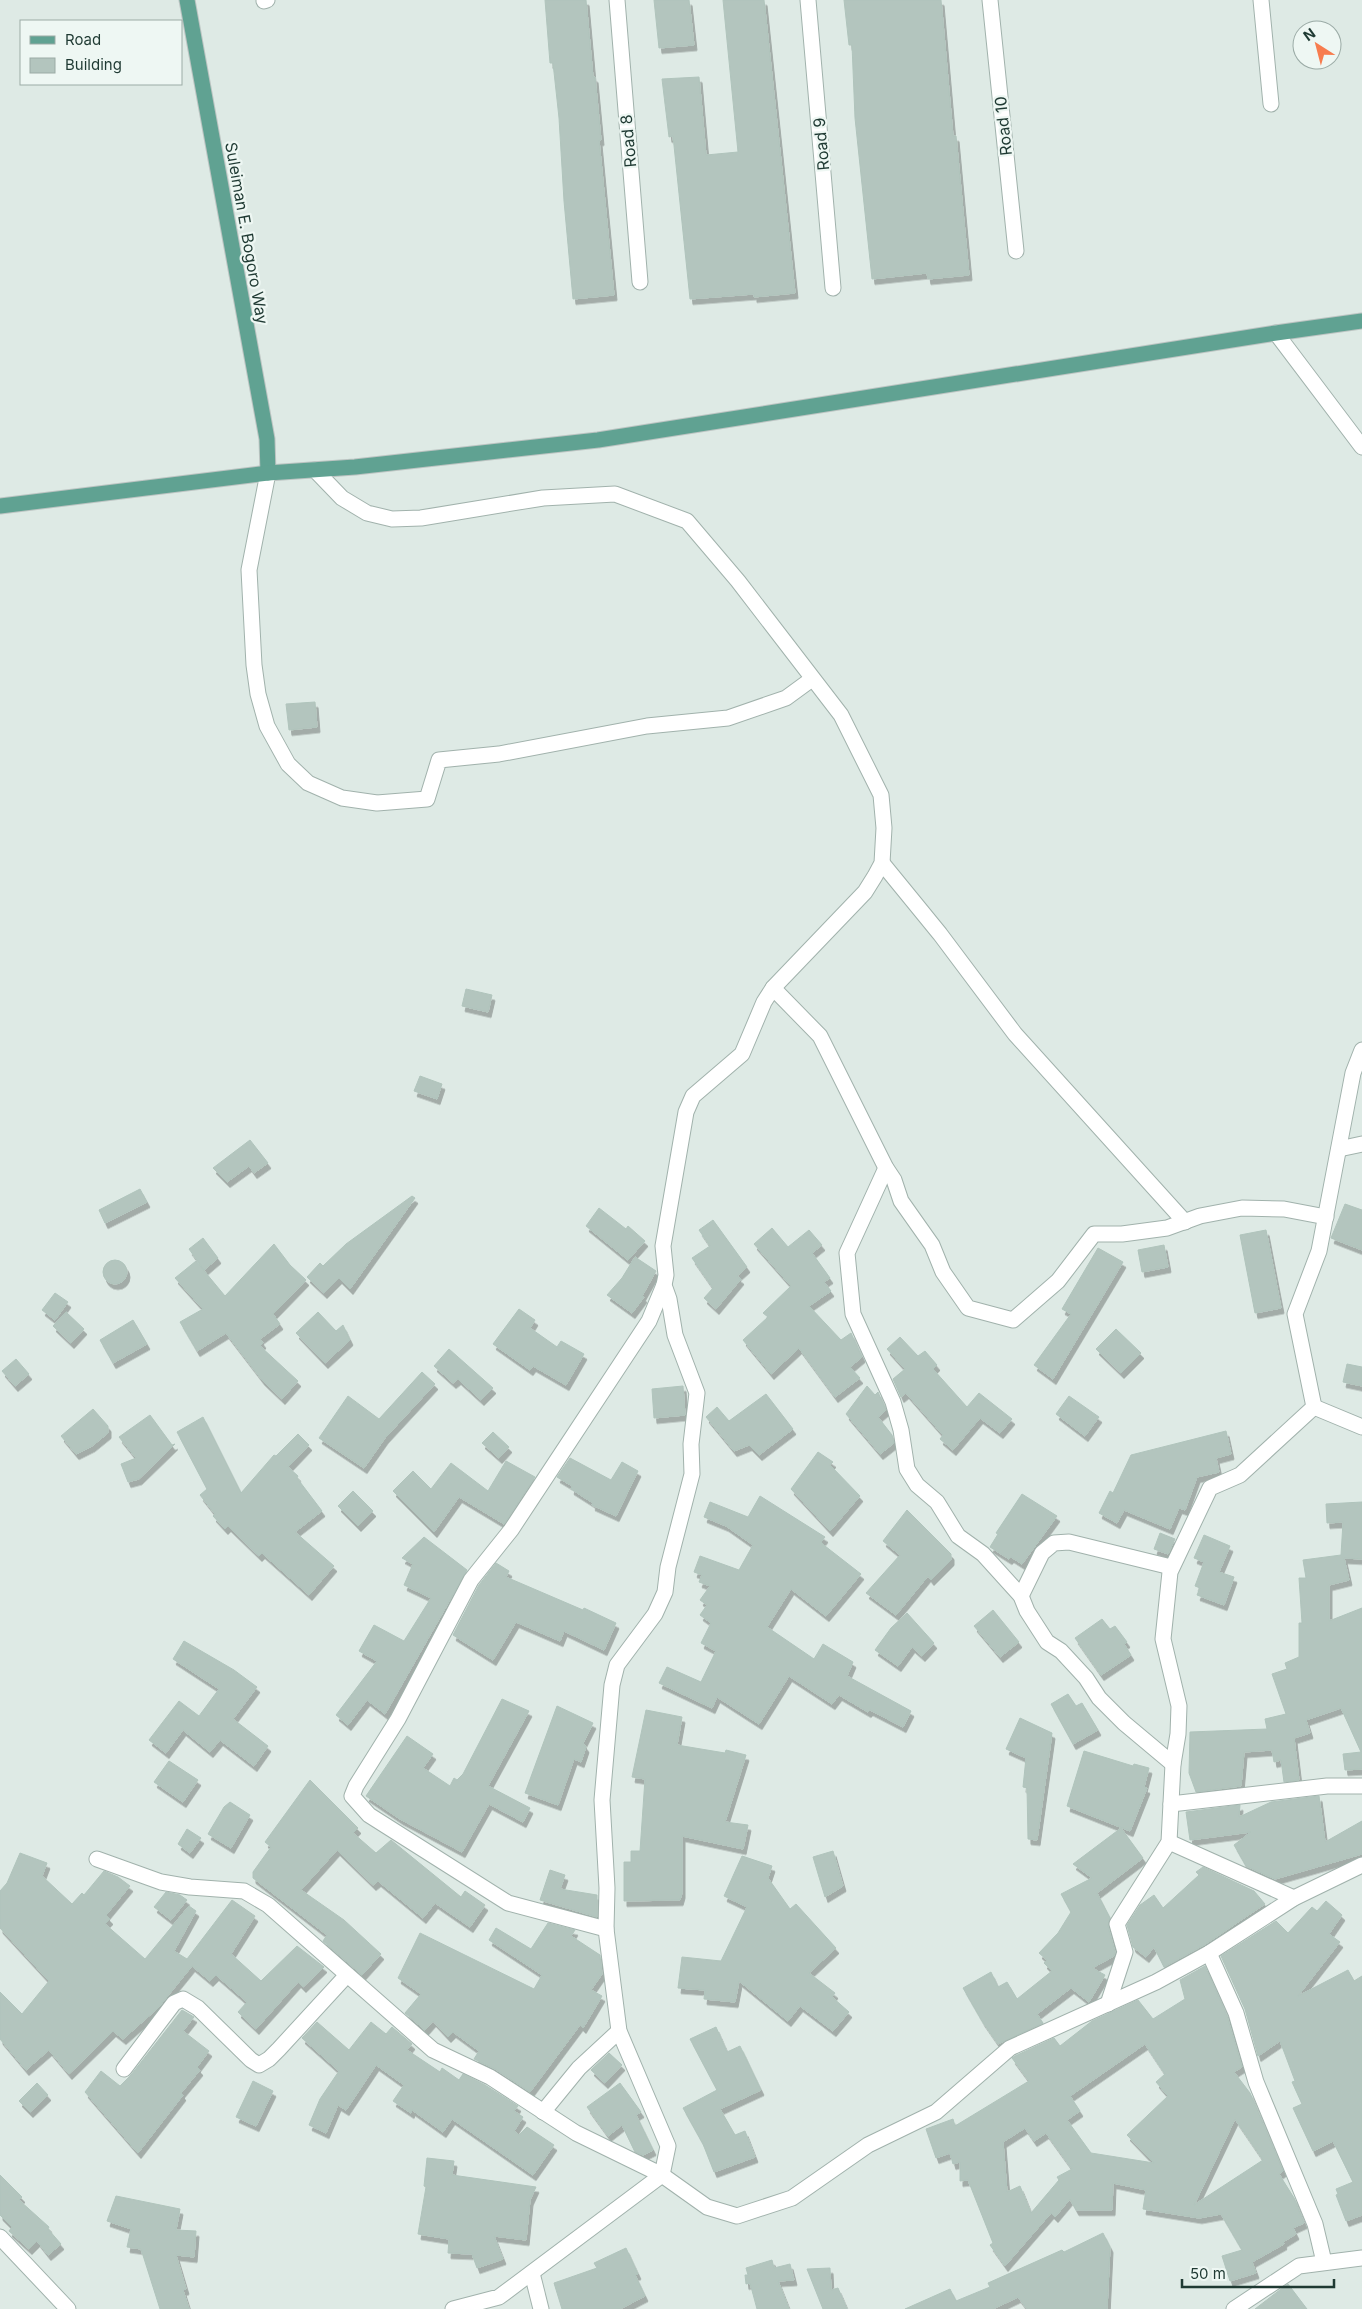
<svg xmlns="http://www.w3.org/2000/svg" width="1362" height="2309" viewBox="0 0 1362 2309" font-family="Inter,sans-serif">
<style>
.building{fill:#b3c5be;stroke:#b0c4bc;fill-rule:evenodd;filter:url(#shadow)}
.lines{fill:none;stroke-linecap:round;stroke-linejoin:round}
.minor-casing{stroke:#a1b2ac;stroke-width:17}
.major-casing{stroke:#bcc4c2;stroke-width:17}
.minor{stroke:#fff;stroke-width:15}
.major{stroke:#60a292;stroke-width:15}
.labels{text-anchor:middle;stroke-width:4.5;stroke-linejoin:round;paint-order:stroke}
.street-label{font-size:16px;fill:#1f3a33;stroke:#eef7f3}
</style>
<defs>
<filter id="shadow"><feDropShadow dx="3" dy="5.5" stdDeviation="0" flood-color="#0004"/></filter>
</defs>
<rect width="100%" height="100%" fill="#deeae5"/>
<!-- building -->
<g class="building">
<path d="M545 0H586L593 77H595L601 140H599L614 295 573 299 564 201 559 118 553 63H550Z"/>
<path d="M654 0H689L694 45 659 48Z"/>
<path d="M723 0H764L795 293 754 297V294L690 299 673 136 669 137 662 79 699 77 706 155 738 152Z"/>
<path d="M844 0H941L953 136H956L969 275 928 279 927 273 872 279 855 118 852 45H849Z"/>
<path d="M315 702 317 727 289 730 286 704Z"/>
<path d="M466 989 492 995 488 1012 462 1006Z"/>
<path d="M420 1076 442 1084 437 1099 414 1091Z"/>
<path d="M250 1140 268 1163 254 1173 249 1166 227 1182 213 1168Z"/>
<path d="M140 1189 147 1202 105 1223 99 1210Z"/>
<path d="M412 1196 415 1198 350 1289 339 1278 324 1293 307 1277 320 1263 323 1266 346 1244Z"/>
<path d="M1345 1204 1362 1210V1250L1331 1238Z"/>
<path d="M599 1208 626 1229 628 1226 645 1241 628 1260 586 1226Z"/>
<path d="M713 1220 747 1267 737 1276 741 1279 716 1309 704 1298 713 1288 692 1258 710 1246 699 1230Z"/>
<path d="M772 1228 788 1247 809 1230 822 1245 812 1253 830 1278 824 1282 831 1291 809 1306 841 1340 851 1333 862 1357 850 1367 860 1378 835 1397 799 1348 771 1374 743 1340 768 1317 763 1313 791 1286 754 1244Z"/>
<path d="M1266 1230 1281 1308 1255 1313 1240 1235Z"/>
<path d="M203 1238 218 1258 204 1270 189 1249Z"/>
<path d="M274 1244 290 1265 306 1280 273 1314 280 1324 260 1339 263 1343 260 1346 298 1381 282 1399 262 1380 226 1333 197 1351 180 1322 203 1309 175 1278 196 1261 225 1296Z"/>
<path d="M1164 1245 1168 1267 1142 1272 1138 1250Z"/>
<path d="M1098 1248 1123 1262 1053 1379 1034 1365 1071 1314 1062 1309Z"/>
<path d="M635 1257 656 1271 642 1296 644 1297 632 1313 607 1295 622 1278Z"/>
<circle cx="115" cy="1272" r="12"/>
<path d="M55 1293 68 1302 55 1320 42 1310Z"/>
<path d="M519 1309 535 1320 530 1328 557 1347 561 1341 584 1354 566 1385 533 1366 530 1370 493 1344Z"/>
<path d="M66 1312 84 1329 71 1343 53 1326Z"/>
<path d="M318 1312 336 1331 343 1325 350 1340 325 1363 296 1333Z"/>
<path d="M133 1320 147 1344 113 1363 100 1340Z"/>
<path d="M1116 1329 1141 1353 1121 1373 1096 1349Z"/>
<path d="M900 1337 918 1356 925 1351 937 1365 933 1369 967 1407 979 1393 1012 1419 1000 1433 980 1418 953 1450 940 1439 943 1435 906 1393 901 1397 893 1379 905 1369 887 1349Z"/>
<path d="M449 1349 493 1388 481 1400 458 1379 453 1383 434 1366Z"/>
<path d="M16 1359 29 1374 15 1386 2 1371Z"/>
<path d="M1347 1364 1362 1367V1386L1343 1382Z"/>
<path d="M422 1372 435 1384 385 1438 364 1468 319 1438 348 1396 379 1419Z"/>
<path d="M683 1386 685 1415 654 1418 652 1389Z"/>
<path d="M867 1386 875 1395 878 1392 886 1410 878 1417 892 1435 894 1443 880 1454 846 1414Z"/>
<path d="M766 1394 793 1429 759 1455 749 1445 734 1451 706 1417 717 1407 729 1421Z"/>
<path d="M1069 1396 1099 1417 1085 1436 1056 1414Z"/>
<path d="M93 1409 108 1426V1433L92 1446 76 1454 61 1436Z"/>
<path d="M150 1415 172 1445 175 1444 139 1479 128 1482 121 1464 136 1458 119 1437Z"/>
<path d="M203 1417 241 1493 274 1455 276 1456 298 1434 309 1445 288 1467 298 1476 297 1478 322 1511 295 1532 334 1566 309 1595 262 1553 259 1556 228 1526 225 1529 213 1516 215 1514 200 1495 207 1489 177 1432Z"/>
<path d="M1226 1431 1231 1454 1216 1458 1219 1472 1197 1477 1185 1510 1179 1508 1170 1529 1124 1510 1117 1523 1099 1513 1110 1491 1113 1493 1131 1455Z"/>
<path d="M493 1432 509 1447 499 1458 482 1443Z"/>
<path d="M818 1452 833 1462 830 1465 860 1496 830 1531 791 1489Z"/>
<path d="M570 1458 611 1480 622 1462 638 1471 616 1516 592 1505 593 1503 571 1489 572 1486 557 1477Z"/>
<path d="M506 1461 535 1477 504 1524 459 1497 434 1532 393 1491 413 1471 431 1489 451 1463 488 1491Z"/>
<path d="M353 1491 373 1511 358 1526 338 1506Z"/>
<path d="M1022 1494 1057 1516 1022 1564 1011 1557 1009 1559 990 1547 998 1534 996 1533Z"/>
<path d="M760 1496 825 1537 821 1542 825 1546 861 1574 826 1616 791 1589 767 1627 814 1659 823 1644 853 1662 847 1676 911 1711 903 1727 870 1710 868 1712 839 1695 832 1704 789 1676 759 1724 717 1697 712 1708 659 1683 667 1667 701 1682 716 1651 701 1643 711 1623 700 1615 707 1605 700 1600 710 1586 699 1582 702 1575 694 1572 700 1556 739 1570 753 1545 726 1526 704 1517 710 1502 748 1517Z"/>
<path d="M1362 1502V1559L1344 1558 1349 1580 1329 1585V1621L1362 1608V1769L1345 1770 1343 1754 1361 1752 1341 1708 1306 1720 1310 1733 1294 1738 1299 1780 1284 1782 1281 1760 1274 1762 1272 1750 1244 1752 1241 1786 1196 1792 1189 1773 1190 1732 1267 1729 1265 1719 1286 1714 1272 1674 1287 1669 1285 1663 1299 1657V1623H1302L1299 1578H1306L1303 1560 1341 1555 1343 1522 1327 1523 1326 1504Z"/>
<path d="M907 1510 951 1554V1560L931 1580 928 1576 896 1615 866 1593 900 1555 883 1541Z"/>
<path d="M1160 1533 1175 1539 1168 1554 1154 1549Z"/>
<path d="M1204 1535 1230 1546 1219 1572 1234 1577 1224 1605 1197 1595 1200 1588 1195 1586 1204 1562 1194 1558Z"/>
<path d="M424 1537 467 1570 385 1714 367 1700 348 1725 336 1715 377 1661 359 1651 374 1625 404 1641 431 1598 404 1585 413 1564 402 1558Z"/>
<path d="M496 1563 509 1571 506 1577 583 1610 584 1608 616 1623 604 1650 564 1631 560 1641 516 1622 493 1660 453 1635 479 1585Z"/>
<path d="M993 1610 1019 1642 1000 1657 974 1626Z"/>
<path d="M907 1613 934 1643 922 1656 912 1647 898 1666 875 1650 891 1628Z"/>
<path d="M1102 1619 1110 1629 1115 1626 1127 1642 1124 1644 1131 1655 1101 1675 1075 1638Z"/>
<path d="M184 1641 234 1670 257 1687 233 1719 268 1746 254 1766 220 1740 210 1752 183 1730 166 1753 149 1740 179 1701 199 1716 219 1689 173 1659Z"/>
<path d="M1068 1694 1076 1706 1082 1703 1098 1730 1073 1744 1051 1704Z"/>
<path d="M502 1699 529 1711 488 1786 530 1808 523 1822 489 1804 462 1852 400 1819 366 1796 407 1736 433 1754 423 1768 450 1786 454 1778 457 1780 463 1774Z"/>
<path d="M557 1706 593 1723 583 1743 586 1747 581 1762 574 1759 558 1805 525 1793Z"/>
<path d="M646 1710 682 1717 677 1745 725 1753 726 1750 746 1755 725 1822 748 1825 743 1849 682 1836V1893L680 1900 624 1901V1862H631V1851H640L645 1779 632 1777Z"/>
<path d="M1020 1718 1052 1733 1037 1840 1028 1839 1027 1788 1023 1787 1026 1758 1006 1749Z"/>
<path d="M1084 1751 1133 1766 1134 1764 1149 1768 1144 1787 1147 1788 1130 1831 1067 1806Z"/>
<path d="M169 1761 198 1780 183 1802 154 1782Z"/>
<path d="M310 1780 358 1828 353 1833 376 1853 391 1840 461 1897 465 1891 485 1905 470 1927 435 1903 423 1918 378 1881 373 1885 337 1850 301 1890 344 1920 381 1954 362 1975 323 1941 327 1935 253 1878V1872L271 1847 265 1842Z"/>
<path d="M1319 1796 1325 1842 1362 1821V1854L1275 1879 1246 1866 1234 1845 1251 1832 1190 1840 1186 1812 1240 1805 1239 1817 1271 1802Z"/>
<path d="M230 1802 250 1815 231 1848 208 1834 224 1807Z"/>
<path d="M1121 1828 1143 1858 1097 1893 1110 1918 1108 1926 1115 1952 1114 1956 1092 1968 1105 1975 1089 2002 1071 1988 1037 2014 1043 2023 998 2044 982 2021 963 1988 991 1972 998 1987 1007 1982 1017 1999 1052 1971 1044 1963 1047 1960 1039 1953 1058 1933 1071 1912 1061 1894 1092 1878 1073 1864Z"/>
<path d="M187 1829 201 1838 190 1853 178 1844Z"/>
<path d="M833 1851 843 1886 825 1897 813 1857Z"/>
<path d="M20 1853 47 1863 42 1876 72 1904 82 1893 84 1895 104 1871 118 1877 130 1886 106 1915 110 1919 105 1924 145 1959 189 1906 196 1911 174 1951 187 1959 232 1900 255 1916 231 1954 261 1981 297 1946 324 1967 303 1987 298 1982 256 2029 238 2012 247 2002 216 1975 210 1981 192 1966 158 2008 123 2039 113 2031 69 2074 49 2050 26 2070 0 2039V1992L22 2014 49 1981 0 1928V1891L7 1883Z"/>
<path d="M742 1856 772 1866 768 1878 790 1909 796 1904 836 1948 809 1973 835 1993 832 1997 849 2012 833 2031 800 2006 788 2021 739 1981 735 2002 704 1999 705 1990 678 1988 682 1957 721 1961 747 1907 724 1896Z"/>
<path d="M1203 1867 1254 1891 1265 1904 1204 1945 1164 1967 1154 1947 1146 1957 1133 1947 1127 1925 1140 1905 1154 1895 1163 1908 1199 1875 1196 1872Z"/>
<path d="M550 1870 565 1875 560 1889 597 1895V1917L540 1900Z"/>
<path d="M166 1892 180 1895 187 1900 171 1920 154 1907Z"/>
<path d="M1326 1901 1342 1915 1329 1934 1340 1942 1298 1996 1348 1970 1354 1981 1362 1976V2215L1346 2221 1336 2195 1338 2194 1336 2189 1353 2182 1333 2141 1313 2151 1293 2108 1302 2104 1292 2082 1295 2081 1280 2041 1258 2056 1245 2009 1221 1956 1276 1921 1288 1933 1312 1907 1317 1911Z"/>
<path d="M548 1923 575 1930 571 1936 600 1955 602 1974 591 1990 602 1996 583 2028 580 2025 530 2092 495 2069 474 2059 479 2051 453 2032 448 2037 433 2021 425 2030 405 2013 421 1994 398 1978 420 1933 534 1989 542 1975 489 1940 496 1928 531 1949Z"/>
<path d="M1205 1966 1227 2016 1242 2067 1234 2072 1250 2093 1283 2171 1279 2174 1294 2198 1304 2223 1293 2228 1296 2234 1283 2242 1284 2244 1252 2262 1256 2273 1230 2281 1222 2256 1242 2250 1221 2214 1199 2218 1143 2209 1146 2190 1113 2183 1112 2210H1076L1070 2199 1055 2217 1051 2213 1005 2266 990 2245 993 2243 968 2180 960 2181V2162L953 2164 950 2153 936 2158 926 2129 953 2119 955 2126 1029 2081 1012 2058 1015 2056 1054 2038 1060 2046 1092 2021 1138 2000 1153 2019 1185 1999 1180 1980ZM1145 2044 1165 2074 1156 2082 1168 2096 1127 2135 1154 2163 1091 2153 1067 2120 1080 2111 1070 2096ZM1235 2119 1263 2160 1194 2205ZM1025 2128 1034 2141 1046 2133 1072 2169 1057 2177 1059 2180 1031 2213 1020 2186 1007 2192 1003 2142Z"/>
<path d="M182 2010 194 2017 183 2031 209 2051 197 2067 200 2070 181 2093 183 2095 138 2153 85 2092 101 2071 120 2086 131 2075Z"/>
<path d="M317 2022 349 2050 371 2022 386 2034 392 2027 412 2044 407 2050 440 2072 442 2068 459 2080 463 2074 485 2085 518 2106 514 2111 523 2117 514 2131 519 2135 527 2127 554 2145 533 2175 452 2119 443 2132 412 2110 411 2113 393 2101 404 2085 376 2065 346 2110 338 2105 326 2133 309 2125 320 2099 339 2071 302 2038Z"/>
<path d="M716 2027 727 2052 740 2046 761 2090 720 2109 735 2135 745 2131 755 2157 714 2172 703 2144 683 2108 717 2090 690 2039Z"/>
<path d="M609 2053 622 2065 605 2083 591 2070Z"/>
<path d="M253 2081 273 2091 256 2126 236 2117Z"/>
<path d="M37 2083 48 2095 30 2112 19 2101Z"/>
<path d="M620 2083 641 2112 636 2115 653 2150 643 2155 635 2152 622 2125 608 2136 587 2107Z"/>
<path d="M427 2158 454 2161 452 2175 536 2187 530 2200 526 2240 494 2236 503 2259 477 2268 472 2254 448 2253 449 2239 418 2234 426 2187 424 2186Z"/>
<path d="M0 2175 22 2197 19 2200 49 2227 48 2229 61 2244 48 2255 37 2241 29 2249 9 2231 12 2227 0 2215Z"/>
<path d="M116 2196 180 2209 176 2230 196 2231 194 2257 176 2255 186 2289 183 2290 189 2309H160L141 2249 127 2247 131 2229 107 2221Z"/>
<path d="M1103 2233 1110 2247 1107 2309H1027L1018 2297 993 2309H905L950 2289 956 2301 990 2287 988 2283 1062 2250 1064 2252Z"/>
<path d="M626 2248 638 2274 635 2275 645 2296 620 2309H562L554 2283 597 2268 594 2263Z"/>
<path d="M772 2260 774 2268 790 2264 794 2280 778 2281 789 2309H757L750 2283 746 2284 745 2275H748L746 2268Z"/>
<path d="M830 2268 831 2290 838 2288 847 2309H823L807 2269Z"/>
<path d="M1288 2284 1307 2309H1255L1281 2289Z"/>
</g>
<g class="lines">
<defs>
<g id="minor">
<path d="M617 0 640 282"/>
<path d="M808 0 833 288"/>
<path d="M990 0 1016 251"/>
<path d="M1261 0 1271 104"/>
<path d="M264 1 267 0"/>
<path d="M1276 333 1362 447"/>
<path d="M315 470 342 498 367 513 392 519 421 518 543 498 615 494 687 521 738 581 841 715 881 795 884 828 882 863 875 876 865 892 773 988 764 1002 742 1054 693 1096 686 1112 663 1246 666 1275 664 1285 669 1299 675 1335 697 1393 691 1444 692 1474 668 1567 665 1592 655 1614 617 1665 612 1685 602 1800 607 1888 606 1929 619 2031 668 2146 662 2175 499 2297 453 2309"/>
<path d="M268 473 249 570 254 665 258 694 267 726 288 764 308 783 342 798 377 803 427 799 439 760 499 754 647 726 728 718 786 698 812 679"/>
<path d="M882 863 940 934 1015 1034 1185 1222"/>
<path d="M773 988 820 1036 886 1168 894 1180 901 1201 932 1245 943 1272 968 1308 1013 1320 1058 1281 1094 1234H1122L1167 1228 1200 1216 1242 1208 1284 1209 1326 1217"/>
<path d="M1339 1149 1362 1144"/>
<path d="M886 1168 847 1253 853 1314 893 1402 901 1430 907 1469 917 1485 937 1502 958 1536 983 1554 1021 1596 1027 1611 1047 1642 1061 1651 1086 1678 1099 1698 1124 1723 1173 1764"/>
<path d="M1314 1407 1362 1427"/>
<path d="M1021 1596 1042 1553 1054 1543 1069 1542 1171 1567"/>
<path d="M1171 1804 1327 1786H1362"/>
<path d="M1169 1842 1294 1898"/>
<path d="M97 1859 161 1882 190 1887 244 1891 268 1905 433 2050 490 2077 576 2133 662 2175 707 2207 737 2216 792 2198 868 2145 936 2112 1010 2048 1156 1982 1209 1953 1294 1898 1362 1865"/>
<path d="M606 1929 508 1903 369 1815 352 1796 356 1786 398 1719 471 1580 511 1530 649 1321 664 1285"/>
<path d="M1209 1953 1236 2013 1256 2082 1315 2224 1324 2262"/>
<path d="M1108 2004 1125 1952 1117 1924 1169 1842 1173 1764 1178 1734 1179 1706 1163 1639 1170 1572 1210 1488 1240 1475 1314 1407 1295 1314 1319 1251 1353 1073 1362 1050"/>
<path d="M124 2069 174 2003 183 1999 198 2008 251 2060 259 2065 269 2059 279 2049 347 1975"/>
<path d="M543 2112 579 2068 619 2031"/>
<path d="M0 2237 68 2309"/>
<path d="M532 2273 541 2309"/>
<path d="M1234 2309 1299 2266 1362 2258"/>
</g>
<g id="major">
<path d="M187 0 267 439 268 473"/>
<path d="M0 506 268 473 355 467 598 440 1276 333 1362 321"/>
</g>
</defs>
<!-- minor casing -->
<use href="#minor" class="minor-casing"/>
<!-- major casing -->
<use href="#major" class="major-casing"/>
<!-- minor -->
<use href="#minor" class="minor"/>
<!-- major -->
<use href="#major" class="major"/>
</g>
<g class="labels">
<!-- street labels -->
<g class="street-label">
<text transform="translate(1003 126) rotate(-96)" y="6">Road 10</text>
<text transform="translate(628 141) rotate(-95)" y="6">Road 8</text>
<text transform="translate(821 144) rotate(-95)" y="6">Road 9</text>
<text transform="translate(247 233) rotate(80)" y="6">Suleiman E. Bogoro Way</text>
</g>
</g>
<!-- legend -->
<rect x="20" y="20" width="162" height="65" fill="#eef7f3" stroke="#9baba6"/>
<rect x="30" y="36" width="25" height="8" fill="#60a292" stroke="#9baba6"/>
<text x="65" y="45" font-size="15" fill="#1f3a33">Road</text>
<rect x="30" y="58" width="25" height="15" fill="#b3c5be" stroke="#9baba6"/>
<text x="65" y="70" font-size="15" fill="#1f3a33">Building</text>
<!-- north arrow -->
<g transform="translate(1317 45) rotate(324)"><circle r="24" fill="#eef7f3" stroke="#9baba6"/>
<path d="M0-4L9 19L0 12L-9 19Z" fill="#f77c4e"/>
<text y="-8" font-size="14" font-weight="bold" text-anchor="middle" fill="#1f3a33">N</text>
</g>
<!-- scale -->
<path d="M1182 2279v8h152v-8" fill="none" stroke="#1f3a33" stroke-width="2.5"/>
<text x="1190" y="2279" font-size="15" fill="#1f3a33" stroke="#eef7f3" stroke-width="4" paint-order="stroke">50 m</text>
</svg>
